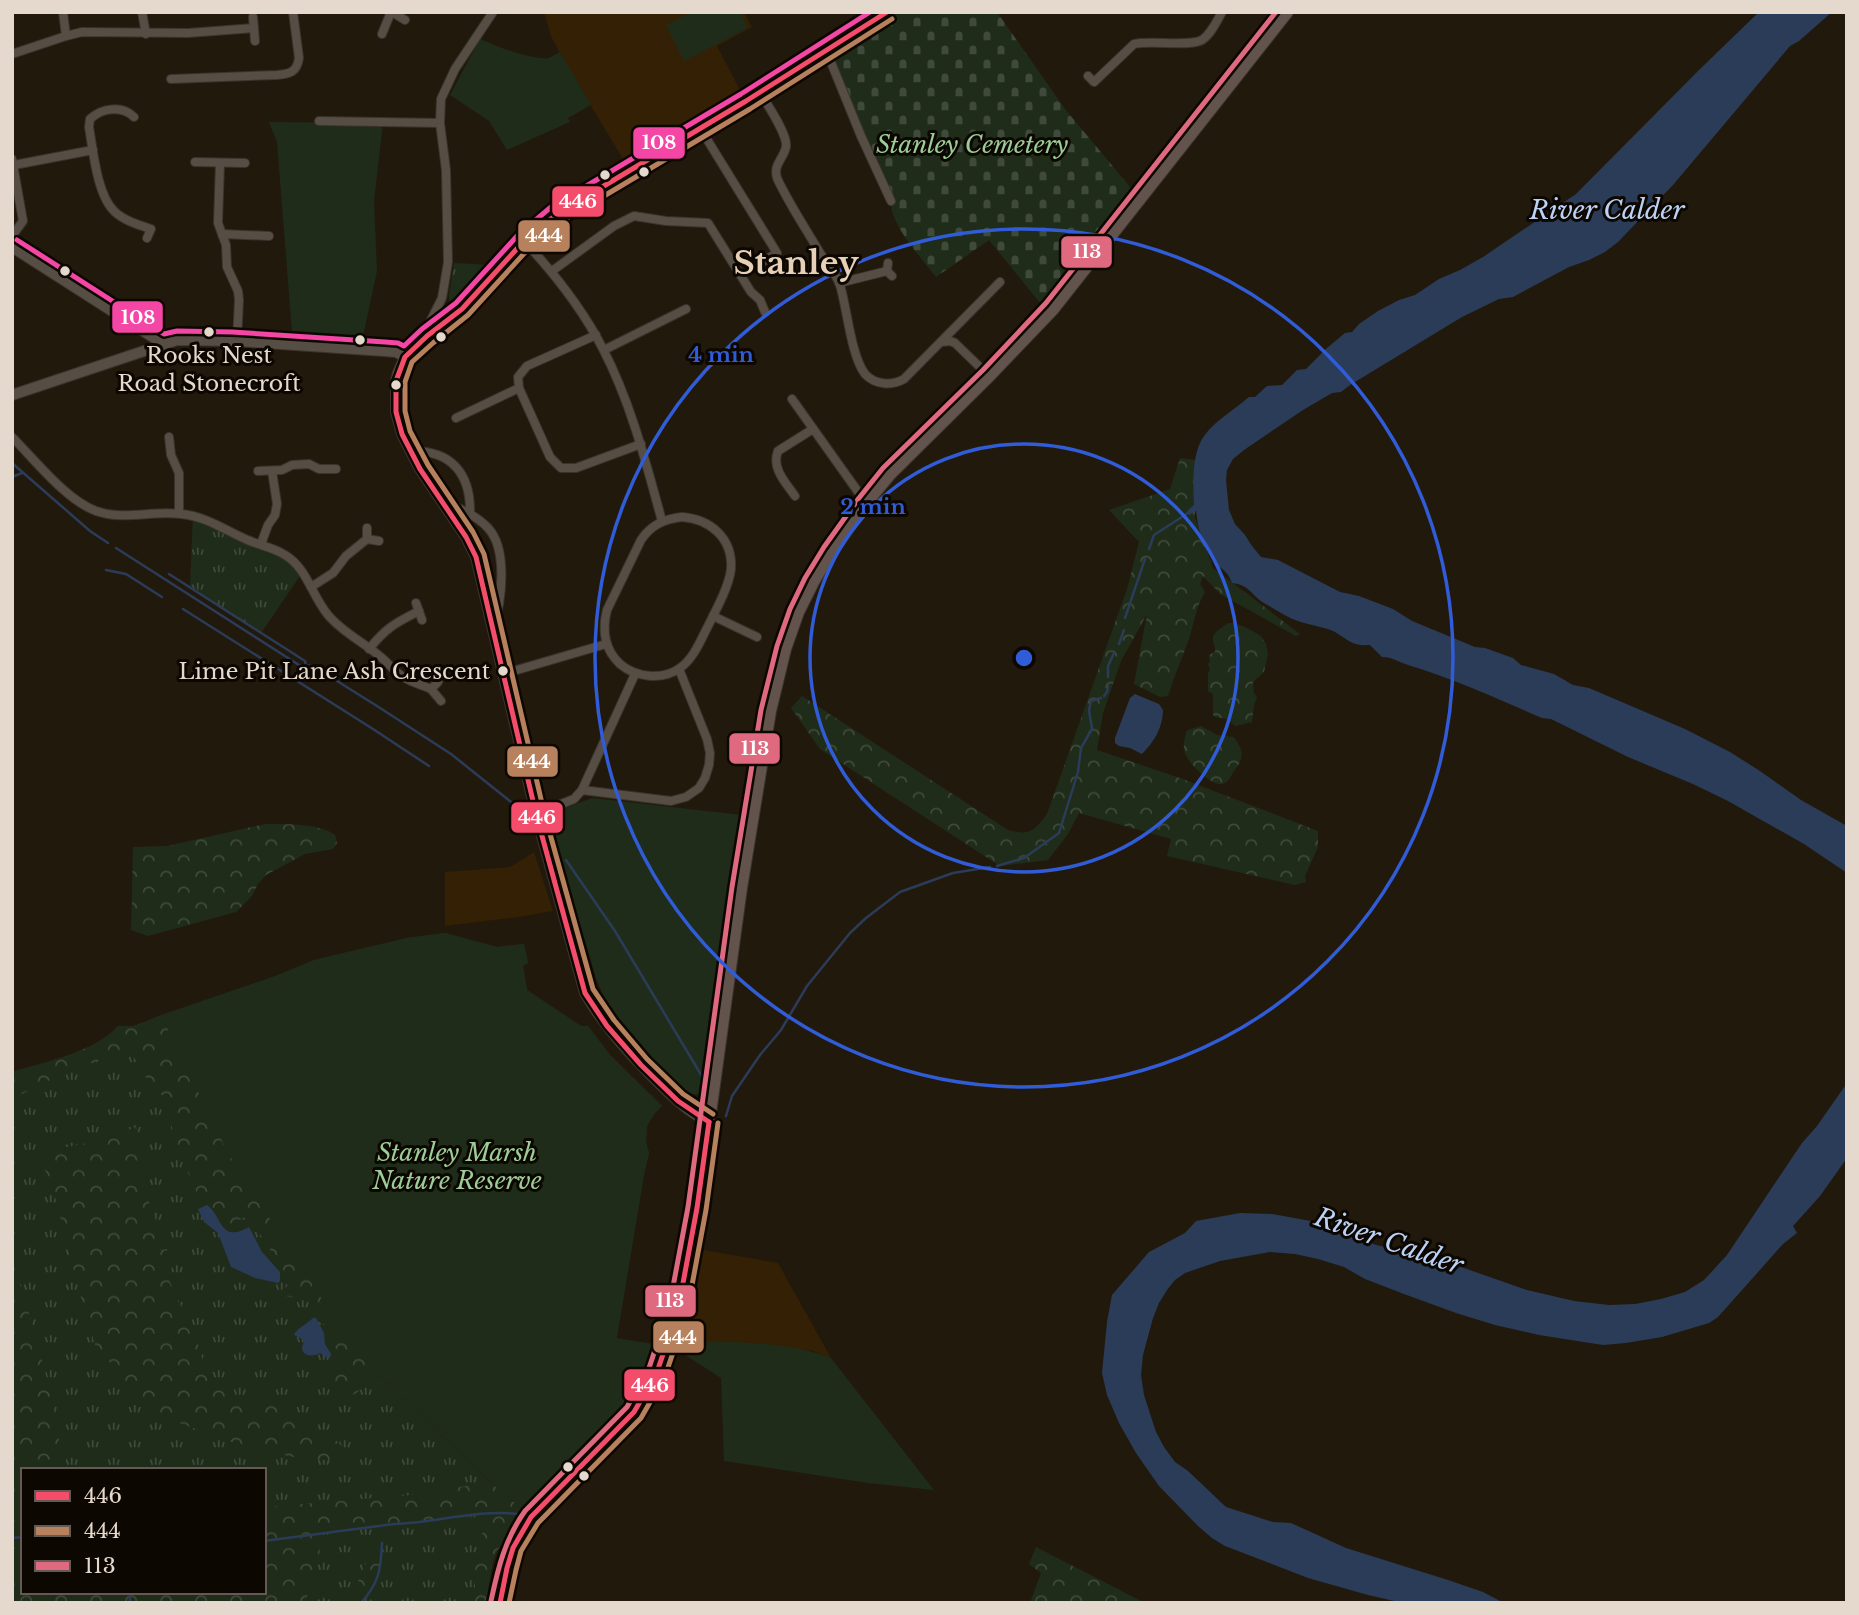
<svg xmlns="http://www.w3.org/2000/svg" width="1859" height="1615" viewBox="0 0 1859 1615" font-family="'Libre Baskerville',serif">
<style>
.built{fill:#332005}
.grass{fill:url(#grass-tufts);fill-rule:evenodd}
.forest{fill:url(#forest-crowns)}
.cemetery{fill:url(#cemetery-stones)}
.green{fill:#1f2c1a}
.water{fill:#2b3c59}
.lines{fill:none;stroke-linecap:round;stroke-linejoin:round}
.stream{stroke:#2b3c59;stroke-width:2.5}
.street-casing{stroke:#3b342c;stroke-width:10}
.secondary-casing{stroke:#3b342c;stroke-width:12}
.primary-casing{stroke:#3b342c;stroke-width:14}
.street{stroke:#564e45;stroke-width:8}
.secondary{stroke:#564e45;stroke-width:10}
.primary{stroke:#62534d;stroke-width:12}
.bus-1-casing{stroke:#0d0702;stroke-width:10}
.bus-2-casing{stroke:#0d0702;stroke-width:10}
.bus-3-casing{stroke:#0d0702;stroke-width:10}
.bus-4-casing{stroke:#0d0702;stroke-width:10}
.bus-1{stroke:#f44d6c;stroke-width:5}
.bus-2{stroke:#b6815c;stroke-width:5}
.bus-3{stroke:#df697f;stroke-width:5}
.bus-4{stroke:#f346a5;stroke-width:5}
.ring{fill:none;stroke:#315cd7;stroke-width:3.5}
.bus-dot{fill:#e4d9cc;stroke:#0d0702;stroke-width:2.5}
.labels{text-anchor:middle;stroke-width:6;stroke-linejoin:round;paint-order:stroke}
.bus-label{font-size:22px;fill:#e4d9cc;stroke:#0d0702}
.park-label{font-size:24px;font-style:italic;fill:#9ccd97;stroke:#0d0702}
.water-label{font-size:26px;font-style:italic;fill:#bbd2f5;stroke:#0d0702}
.district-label{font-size:32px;font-weight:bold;fill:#e6d0b6;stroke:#0d0702}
.centre{fill:#315cd7;stroke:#0d0702;stroke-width:3.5}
.ring-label{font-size:21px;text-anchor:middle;font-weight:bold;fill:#315cd7;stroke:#0d0702;stroke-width:6;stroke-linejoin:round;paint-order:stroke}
.line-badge{stroke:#0d0702;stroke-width:2.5}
.badge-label{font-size:19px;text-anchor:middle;font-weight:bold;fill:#fff}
</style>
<defs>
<pattern id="grass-tufts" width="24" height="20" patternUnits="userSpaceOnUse" patternTransform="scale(1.75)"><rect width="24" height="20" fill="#1f2c1a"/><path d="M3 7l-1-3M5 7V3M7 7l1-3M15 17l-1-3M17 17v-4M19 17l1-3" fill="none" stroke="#3f4a3a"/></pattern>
<pattern id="forest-crowns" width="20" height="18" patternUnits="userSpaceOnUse" patternTransform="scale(1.75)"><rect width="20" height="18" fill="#1f2c1a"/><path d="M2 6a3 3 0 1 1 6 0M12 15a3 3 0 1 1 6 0" fill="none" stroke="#3f4a3a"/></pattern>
<pattern id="cemetery-stones" width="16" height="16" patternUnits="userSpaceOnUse" patternTransform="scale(1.75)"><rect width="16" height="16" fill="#1f2c1a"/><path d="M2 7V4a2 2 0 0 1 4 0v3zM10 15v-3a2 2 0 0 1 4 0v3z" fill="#3f4a3a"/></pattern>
</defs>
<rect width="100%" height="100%" fill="#22190d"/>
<!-- built -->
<g class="built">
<path d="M544 12H744L752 27 717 46 743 96 626 164 564 61 551 36Z"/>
<path d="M534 852 553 911 518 917 445 926V872L510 867Z"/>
<path d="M698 1249 778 1263 831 1358 813 1351 765 1345 682 1340 691 1301Z"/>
</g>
<!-- grass -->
<g class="grass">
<path d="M454 263 490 265 454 304 450 302 449 296Z"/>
<path d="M193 516 273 548 302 573 261 633 190 587Z"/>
<path d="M161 1015 358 1355 490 1482 525 1511 497 1551 492 1565 486 1603H12V1072C45 1062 95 1052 118 1026H134ZM23 1470H264V1592H23Z"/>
</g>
<!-- forest -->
<g class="forest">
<path d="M1180 458 1196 460 1195 517 1213 568 1300 634 1296 636 1220 594 1203 576 1200 584 1205 592C1196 606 1194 624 1189 639 1182 658 1174 677 1168 696L1160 697 1134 684 1147 614 1121 661 1103 713 1097 750 1180 778 1318 831V847L1305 876 1306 882 1295 885 1167 856 1171 839 1079 813 1068 834 1048 860 1000 866 820 749 791 708 802 696 1008 830C1029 836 1035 831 1047 814L1127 589 1139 542 1109 510 1170 489Z"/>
<path d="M1228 623H1234L1245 627 1261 636 1266 644 1268 654 1264 672 1253 682 1254 693 1257 697 1254 705 1252 722 1235 726 1227 719 1215 717 1213 715V694L1208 691V673L1210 670 1208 664 1210 662 1209 655 1215 652C1216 647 1212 641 1213 637 1214 632 1224 626 1228 623Z"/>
<path d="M1201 726 1217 735 1234 737C1243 751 1245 756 1235 770 1231 774 1230 781 1225 783 1214 790 1188 763 1185 753 1183 748 1184 742 1185 737 1186 735 1185 733 1187 731 1189 729 1198 727 1201 726Z"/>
<path d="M265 824C285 824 319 823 335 835L337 843 333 849 305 854 266 875 258 884 252 896 236 912 148 936 131 930 133 847 167 846Z"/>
<path d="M445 933 497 947 524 944 528 963 523 966 527 990 581 1026H588L610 1055 662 1106 654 1114 647 1126 646 1142 649 1153 645 1170 373 1369 359 1370 376 1386C360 1384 361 1393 350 1396 337 1400 326 1380 321 1371L326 1365 331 1367C347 1362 336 1348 329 1339 333 1330 326 1324 317 1321 318 1291 283 1302 266 1289 276 1291 281 1293 288 1285L289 1279 251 1220 247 1217C235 1219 228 1225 221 1234L211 1225 172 1136 170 1104 147 1079 129 1049 60 1075 12 1099V1072C45 1062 95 1052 118 1026H134L324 960H314L407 938Z"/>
<path d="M136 1127 144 1154 140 1168V1178L157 1223 154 1242 160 1250 167 1249 172 1267 169 1280 197 1341 205 1368 211 1379 219 1387 238 1399 270 1405 283 1409 306 1421 338 1442 348 1453 349 1456 342 1460H308L264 1451 234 1443 163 1417 140 1400 122 1380 114 1365 102 1357 95 1345 81 1298 53 1189 48 1176 36 1155 52 1150 102 1140Z"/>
<path d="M13 1267 17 1270 49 1386C53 1414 67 1442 53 1470H23L22 1524 12 1521V1326H17L12 1311Z"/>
<path d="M490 1482 525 1511 497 1551 492 1565 486 1603H475V1554L489 1514 321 1534 319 1561 305 1603H12V1558L23 1560V1592H264V1507L411 1495Z"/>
<path d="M374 1543H382C381 1569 379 1583 361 1603H349Z"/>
<path d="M1036 1547 1145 1603H1030L1041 1573 1029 1564Z"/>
</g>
<!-- cemetery -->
<path class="cemetery" d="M887 12H997L1065 109 1140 199 1049 314 989 240 936 277C922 259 889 223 891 201L826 50Z"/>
<!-- green -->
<g class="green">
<path d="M691 12H740L748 28 684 61 666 25Z"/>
<path d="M480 39C495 46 534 61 549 58 550 57 559 53 560 52L591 105 568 118 570 122 507 150 489 121 450 95Z"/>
<path d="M269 122 383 123 374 201 377 271 360 350 293 345 277 142Z"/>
<path d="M592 798 742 815 700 1094 687 1095 656 1067 617 1022 609 1009 596 978 562 864 543 816Z"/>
<path d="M445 933 497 947 524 944 528 963 523 966 527 990 581 1026H588L610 1055 662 1106 654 1114 647 1126 646 1142 649 1153 645 1170 617 1338 659 1345 645 1380 629 1404 525 1511 490 1482 358 1355 229 1155 161 1015 275 976 314 960 407 938Z"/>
<path d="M682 1340C729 1343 787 1340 831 1358L934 1490 868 1483 724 1461 721 1378 679 1351Z"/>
</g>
<!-- water -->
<g class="water">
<path d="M1759 12H1832L1799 41 1790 46 1673 185 1618 242 1605 252 1589 260 1569 267 1513 297 1499 299 1462 317 1350 385 1341 392 1332 393 1303 410 1244 450 1233 459 1227 470 1226 480 1229 510 1235 524 1245 535 1252 546 1261 557 1278 560 1340 592 1359 596 1393 609 1412 621 1475 647 1485 648 1513 658 1521 665 1554 674 1573 685 1589 688 1685 729 1730 752 1760 771 1801 800 1847 826V873L1804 844 1728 801 1693 784 1628 757 1551 719 1542 718C1498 699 1454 679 1408 665 1399 662 1392 657 1382 657L1370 645C1352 646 1350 641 1335 632 1326 627 1309 625 1298 621 1286 617 1275 609 1264 603 1251 595 1250 585 1232 583 1229 575 1224 568 1215 565V558C1201 543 1199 532 1196 511L1189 515 1187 511 1194 505C1193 485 1192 461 1200 443 1209 424 1233 411 1249 397H1255L1267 386 1282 385 1297 370 1306 369 1327 348 1345 333 1352 332 1359 324 1378 311 1399 300 1415 295 1439 279 1460 270 1483 257 1576 194 1699 70Z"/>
<path d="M1135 694 1159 704 1163 710C1163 727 1154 742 1142 754L1130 748 1119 746 1115 743V738L1130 698Z"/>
<path d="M1847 1083V1158L1820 1196 1793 1226 1797 1233 1783 1244 1718 1317 1709 1323 1662 1337 1626 1343 1603 1345 1539 1335 1495 1325 1456 1313 1404 1294 1365 1279 1344 1267 1318 1259 1295 1254 1270 1252 1220 1261 1185 1273 1175 1280 1167 1290 1159 1303 1153 1318 1143 1355 1141 1375 1144 1395 1156 1432 1164 1447 1175 1462 1188 1471 1226 1507 1273 1522 1291 1523 1346 1548 1448 1580 1483 1592 1504 1603H1403L1368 1595 1308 1578 1225 1546 1212 1538 1198 1526 1159 1486 1136 1453 1119 1423 1107 1395 1102 1373 1107 1322 1112 1295 1149 1252 1185 1233 1196 1221 1240 1213 1272 1214 1311 1221 1347 1233 1376 1245 1417 1254 1464 1268 1527 1290 1574 1301 1609 1305 1635 1304 1661 1299 1685 1292 1704 1280 1727 1255 1802 1143 1817 1126Z"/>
<path d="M207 1205C223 1216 219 1244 249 1227L262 1252 280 1272V1281L278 1283 255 1278 231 1267 218 1233 204 1222 198 1209Z"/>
<path d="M313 1318H316L324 1333 325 1344 331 1354 330 1358H327L320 1353C315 1356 303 1358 302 1348 302 1346 304 1343 304 1340L294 1335C296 1329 307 1324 313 1318Z"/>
</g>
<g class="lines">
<!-- stream -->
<g class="stream">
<path d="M12 463 90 531 108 543"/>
<path d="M12 477 22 473"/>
<path d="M116 548 299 665 313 666 377 706 451 754 516 806"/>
<path d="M1149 549 1154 535 1188 513"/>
<path d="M106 570 126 574 162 597"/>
<path d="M169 574 305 661 306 667"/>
<path d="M183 609 373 729 429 766"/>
<path d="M1125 618 1145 559"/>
<path d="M1119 644 1124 630"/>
<path d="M1108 677V666L1114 653"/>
<path d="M1104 696 1107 692 1108 686"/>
<path d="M566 860 615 931 703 1078"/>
<path d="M997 866 1024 858 1059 833 1078 772 1081 748 1092 729 1089 710 1091 701 1101 698"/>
<path d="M726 1116 732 1096 760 1055 781 1030 807 986 850 933 866 918 900 892 953 873 990 867"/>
<path d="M12 1538 23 1537"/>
<path d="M264 1541 394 1524C435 1523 477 1509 517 1514"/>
<path d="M130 1603V1592"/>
<path d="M361 1603C379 1583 381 1569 382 1543"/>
</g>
<defs>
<g id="street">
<path d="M142 12 146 34"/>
<path d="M392 12 405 20"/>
<path d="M253 17 255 41"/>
<path d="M382 34 391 12"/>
<path d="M66 36 82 32 188 33 254 28"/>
<path d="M826 50 861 136 891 201"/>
<path d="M12 54 66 36 63 12"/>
<path d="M1088 76 1094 82 1134 44C1151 40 1189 47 1202 40 1211 34 1217 21 1222 12"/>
<path d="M171 79 277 75C290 74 297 72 299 58L293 12"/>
<path d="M760 92C767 105 788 134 786 147 783 160 773 164 777 178 789 204 806 229 820 253 827 263 836 274 840 285 847 308 851 356 865 374 875 385 892 386 904 379L1000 282"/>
<path d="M134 117C122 105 102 108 90 119L89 127C93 150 97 196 115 212 125 221 139 225 151 229L147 238"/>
<path d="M319 121 440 123"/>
<path d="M700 128 777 253 762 262"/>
<path d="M12 159 23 221 12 236"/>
<path d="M195 162 245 163"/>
<path d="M220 163 218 223 226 245 227 267 238 291 239 300 237 341"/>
<path d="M14 165 93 150"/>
<path d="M222 234 269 236"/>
<path d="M524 241C555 274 582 308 603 349 631 403 646 463 662 521"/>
<path d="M888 263 887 271 892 276"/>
<path d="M552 271 614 226 634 216 666 221 708 223 751 292 760 300 765 312"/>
<path d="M839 283 887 271"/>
<path d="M596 335 527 366 518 377 519 388 550 457 561 468H576L641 444"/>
<path d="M422 338 442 298 448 262 446 170 440 123 441 99 455 69 493 12"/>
<path d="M941 342 950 341 955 343 989 376"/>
<path d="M604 350 686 309"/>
<path d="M792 399 866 503"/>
<path d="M456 418 519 388"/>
<path d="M12 437C35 460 66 500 96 511 124 521 153 510 181 514 206 516 228 532 250 541 262 546 274 548 285 555 307 568 312 596 328 615 343 633 365 643 382 658 389 664 394 671 402 676 410 682 422 685 431 689"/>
<path d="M169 437 171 455 179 473V513"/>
<path d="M410 451C451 450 471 473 470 514"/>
<path d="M258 471 282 470 292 465 309 464 319 469H336"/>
<path d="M795 496C786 483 771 468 778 451L813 429"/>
<path d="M442 500C458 508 476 515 488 528 508 549 502 602 493 627"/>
<path d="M682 517C710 519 733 538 731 569 729 587 715 612 707 628 700 642 693 659 680 668 662 681 635 677 620 664 604 649 602 630 607 610L641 540C651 525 664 519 682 517Z"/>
<path d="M367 528V539L379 541"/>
<path d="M261 544 268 525 275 515 277 504 272 471"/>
<path d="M311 587 333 573 346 556 367 539"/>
<path d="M416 603 422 620"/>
<path d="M713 616 757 637"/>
<path d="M369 649C386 628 395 623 419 611"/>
<path d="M503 674 606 644"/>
<path d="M438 682 431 689 441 701"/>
<path d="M582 790 671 801 686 797 699 788 705 778 709 765 710 753 707 739 679 669"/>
<path d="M536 814 574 799 582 790 635 674"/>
</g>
<g id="secondary">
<path d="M12 247 162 343"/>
<path d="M12 395 177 340 237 341 384 351 396 352 405 357"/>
<path d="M709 1122C685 1110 669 1093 650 1074 625 1049 603 1024 585 993L536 814 476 557 466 537 420 469 402 434 396 412V381L398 373 405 357 427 336 462 309 524 241 557 214 746 101 887 12"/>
</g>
<path id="primary" d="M500 1603C507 1567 509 1547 531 1517L634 1412 657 1372 668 1343 678 1310 697 1208 741 888 770 711 785 649 798 612 813 582 831 552 866 503 890 474 989 376 1053 309 1287 12"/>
</defs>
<!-- street casing -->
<use href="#street" class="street-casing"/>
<!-- secondary casing -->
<use href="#secondary" class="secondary-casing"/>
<!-- primary casing -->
<use href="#primary" class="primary-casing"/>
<!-- street -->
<use href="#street" class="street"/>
<!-- secondary -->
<use href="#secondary" class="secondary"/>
<!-- primary -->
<use href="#primary" class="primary"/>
<defs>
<g id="bus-1">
<path d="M709 1122 678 1101 641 1065 607 1026 585 993 536 814 476 557 466 537 420 469 402 434 396 412V381L405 357 427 336 462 309 524 241 557 214 746 101 887 12"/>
<path d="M500 1603 507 1568 513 1548 531 1517 634 1412 657 1372 678 1310 697 1208 709 1122"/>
</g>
<g id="bus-2">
<path d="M713 1114 683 1094 647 1059 614 1020 593 989 544 812 484 554 473 532 428 465 410 431 405 411V382L412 362 433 343 468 315 530 247 562 221 750 109 892 19"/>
<path d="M509 1603 516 1570 521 1551 538 1523 641 1418 665 1376 687 1312 706 1210 718 1123"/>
</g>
<path id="bus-3" d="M491 1601C498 1568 505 1539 525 1511L627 1407 649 1368 669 1308 688 1207 732 887 761 710 777 646 790 609 805 578 824 547 859 498 883 468 983 370 1046 303 1276 12"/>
<path id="bus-4" d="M17 240 164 334 177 331 232 332 385 342 398 343 404 346 422 329 456 303 518 235 551 207 741 94 870 12"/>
</defs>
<!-- bus-1 casing -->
<use href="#bus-1" class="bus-1-casing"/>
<!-- bus-2 casing -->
<use href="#bus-2" class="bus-2-casing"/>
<!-- bus-3 casing -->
<use href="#bus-3" class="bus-3-casing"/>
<!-- bus-4 casing -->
<use href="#bus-4" class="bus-4-casing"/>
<!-- bus-1 -->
<use href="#bus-1" class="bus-1"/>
<!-- bus-2 -->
<use href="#bus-2" class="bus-2"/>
<!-- bus-3 -->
<use href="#bus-3" class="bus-3"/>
<!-- bus-4 -->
<use href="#bus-4" class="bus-4"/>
</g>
<!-- distance rings -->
<g class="ring">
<circle cx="1024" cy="658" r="214"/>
<circle cx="1024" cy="658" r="429"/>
</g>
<!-- markers -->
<g class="bus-dot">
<circle cx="644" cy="172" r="6"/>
<circle cx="605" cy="175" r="6"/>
<circle cx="65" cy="271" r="6"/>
<circle cx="209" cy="332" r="6"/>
<circle cx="441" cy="337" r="6"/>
<circle cx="360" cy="340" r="6"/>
<circle cx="396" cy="385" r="6"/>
<circle cx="503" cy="671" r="6"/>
<circle cx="568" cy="1467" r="6"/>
<circle cx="584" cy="1476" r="6"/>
</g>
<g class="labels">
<!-- bus labels -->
<g class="bus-label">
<text x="209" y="363">Rooks Nest<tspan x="209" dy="28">Road Stonecroft</tspan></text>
<text x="490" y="679" text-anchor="end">Lime Pit Lane Ash Crescent</text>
</g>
<!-- park labels -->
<g class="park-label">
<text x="972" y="153">Stanley Cemetery</text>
<text x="457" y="1161">Stanley Marsh<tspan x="457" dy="28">Nature Reserve</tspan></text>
</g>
<!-- water labels -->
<g class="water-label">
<text x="1607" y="219">River Calder</text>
<text transform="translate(1389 1241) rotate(19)" y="9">River Calder</text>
</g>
<!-- district labels -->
<g class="district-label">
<text x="796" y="274">Stanley</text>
</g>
</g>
<circle cx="1024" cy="658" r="10" class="centre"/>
<g class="ring-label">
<text x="721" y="362">4 min</text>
<text x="873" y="514">2 min</text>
</g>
<g class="line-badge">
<rect x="632" y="126" width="54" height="34" rx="7" fill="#f346a5"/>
<rect x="551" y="185" width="54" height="33" rx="7" fill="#f44d6c"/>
<rect x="517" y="219" width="54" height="34" rx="7" fill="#b6815c"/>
<rect x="1060" y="235" width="53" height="34" rx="7" fill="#df697f"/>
<rect x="111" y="300" width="53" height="34" rx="7" fill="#f346a5"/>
<rect x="728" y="732" width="53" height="33" rx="7" fill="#df697f"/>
<rect x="506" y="745" width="53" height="33" rx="7" fill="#b6815c"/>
<rect x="510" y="801" width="54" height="33" rx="7" fill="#f44d6c"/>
<rect x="644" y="1284" width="53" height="34" rx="7" fill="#df697f"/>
<rect x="652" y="1320" width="53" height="34" rx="7" fill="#b6815c"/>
<rect x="623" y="1368" width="53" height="34" rx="7" fill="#f44d6c"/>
</g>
<g class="badge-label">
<text x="659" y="149">108</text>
<text x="578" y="208">446</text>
<text x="544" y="242">444</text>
<text x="1087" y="258">113</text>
<text x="138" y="324">108</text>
<text x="755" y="755">113</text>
<text x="532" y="768">444</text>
<text x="537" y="824">446</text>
<text x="670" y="1307">113</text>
<text x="678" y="1344">444</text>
<text x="650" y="1392">446</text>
</g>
<!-- border -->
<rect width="1859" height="1615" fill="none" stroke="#e4d9cc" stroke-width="28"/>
<!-- legend -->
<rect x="21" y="1468" width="245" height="126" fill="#0d0702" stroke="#635b53" stroke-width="2"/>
<rect x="35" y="1491" width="35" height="10" fill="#f44d6c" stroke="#635b53" stroke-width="2"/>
<text x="84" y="1503" font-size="21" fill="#e4d9cc">446</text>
<rect x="35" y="1526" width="35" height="10" fill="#b6815c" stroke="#635b53" stroke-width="2"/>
<text x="84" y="1538" font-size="21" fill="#e4d9cc">444</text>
<rect x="35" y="1561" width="35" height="10" fill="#df697f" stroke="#635b53" stroke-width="2"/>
<text x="84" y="1573" font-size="21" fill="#e4d9cc">113</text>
</svg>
